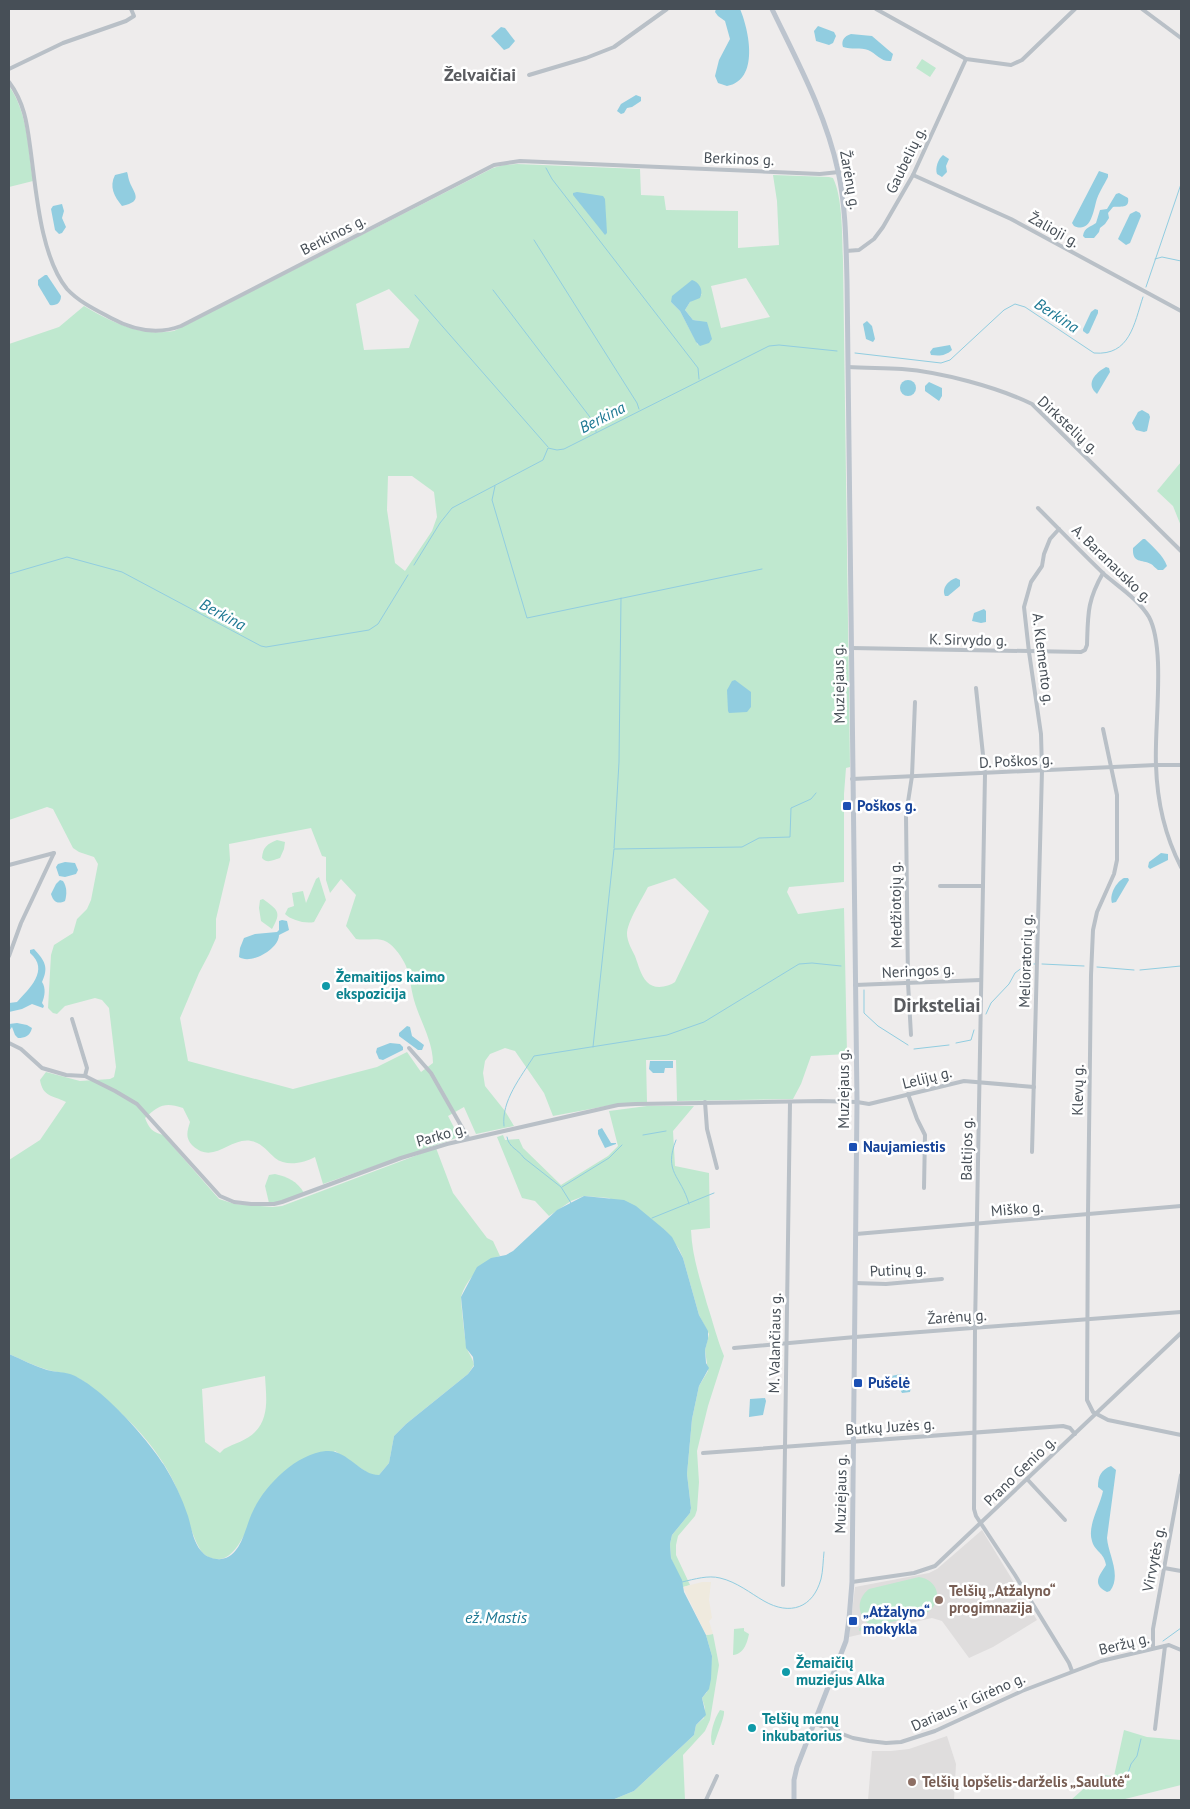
<svg xmlns="http://www.w3.org/2000/svg" width="1190" height="1809" viewBox="0 0 1190 1809" font-family="'PT Sans',sans-serif">
<style>
.education{fill:#dfdddd}
.green{fill:#bfe8cf;fill-rule:evenodd}
.sand{fill:#efeade}
.water{fill:#91cde0}
.lines{fill:none;stroke-linecap:round;stroke-linejoin:round}
.stream{stroke:#91cde0;stroke-width:1}
.street{stroke:#b9c0c7;stroke-width:4}
.secondary{stroke:#bcc4ce;stroke-width:5}
.transit-dot{fill:#1a4fb4;stroke:#fff;stroke-width:2}
.culture-dot{fill:#0f9aa8;stroke:#fff;stroke-width:2}
.education-dot{fill:#8d6e63;stroke:#fff;stroke-width:2}
.labels{text-anchor:middle;stroke-width:5;stroke-linejoin:round;paint-order:stroke}
.street-label{font-size:15px;fill:#474f57;stroke:#fff}
.transit-label{font-size:15px;font-weight:bold;fill:#164399;stroke:#fff;text-anchor:start}
.culture-label{font-size:15px;font-weight:bold;fill:#0d838f;stroke:#fff;text-anchor:start}
.education-label{font-size:15px;font-weight:bold;fill:#785e54;stroke:#fff;text-anchor:start}
.water-label{font-size:16px;font-style:italic;fill:#1d7893;stroke:#fff}
.quarter-label{font-size:18px;font-weight:bold;fill:#5a5c60;stroke:#fff}
.district-label{font-size:20px;font-weight:bold;fill:#5a5c60;stroke:#fff}
</style>
<rect width="100%" height="100%" fill="#eeecec"/>
<!-- education -->
<g class="education">
<path d="M982 1530 1037 1620 993 1647 969 1658 942 1621 932 1618 849 1637 855 1587 929 1573 937 1569Z"/>
<path d="M947 1736 956 1764 954 1800H868L872 1751H891L909 1749Z"/>
</g>
<!-- green -->
<g class="green">
<path d="M922 59 936 68 930 77 916 68Z"/>
<path d="M9 86C28 113 28 149 33 181L9 187Z"/>
<path d="M517 164 640 169 641 195 664 196 666 210 738 211V248L779 245 777 201 773 175 829 177 833 178C843 198 842 238 843 261L850 767 846 768 844 794V882L789 887 787 892 798 914 844 908 847 1054 811 1056 801 1084 793 1099 677 1101 676 1060H646L647 1102 617 1104 553 1116 544 1093 515 1051 505 1048 490 1054 485 1061 483 1073 485 1086 505 1111 514 1126 476 1134 464 1107 448 1116 459 1137 323 1184 315 1157C304 1163 286 1167 275 1158 267 1151 262 1143 251 1141 230 1137 214 1165 193 1146 185 1138 187 1132 190 1122L183 1108C165 1102 159 1105 145 1118 149 1128 152 1132 163 1135L219 1199 235 1204 273 1207 282 1206 436 1148 453 1193 487 1238 493 1241 500 1256C485 1259 465 1281 461 1297 461 1302 465 1343 467 1348 469 1355 473 1358 474 1365L468 1374 406 1424 394 1436 389 1463 379 1475H371L335 1451 243 1537C235 1552 223 1567 205 1555 194 1547 184 1504 177 1489 161 1451 130 1419 98 1393 92 1388 87 1383 80 1379 70 1373 59 1373 48 1370 34 1366 21 1359 9 1354V1160L40 1140 66 1102C52 1095 43 1097 40 1080L46 1072 80 1081 110 1079 114 1077 116 1067 109 1008 102 1000 95 998 65 1006 57 1014 53 1013 48 1008 51 955 54 945 73 933 77 919 87 909 91 900 98 864 94 857 79 852 73 848 53 809 47 807 9 820V344L59 327 84 306C111 322 141 337 174 331L493 168 504 165ZM746 278 770 317 721 328 711 286ZM389 289 419 320 409 348 364 350 356 304ZM702 294 690 302 685 310 693 320 699 321 698 345 680 311 671 302ZM388 476H412L434 492 437 517 432 531 405 571 395 563 387 510ZM311 828 322 856 326 857V880L330 893 341 879 356 895 346 926 356 939C366 941 378 937 387 942 395 947 402 957 406 966 410 977 411 989 414 1000 420 1021 433 1041 433 1063L421 1072 407 1052 377 1067 293 1089 188 1061 180 1018 199 973 209 954 216 938V919L230 860 229 844ZM675 878 709 911 675 982C668 987 654 990 647 982 641 976 638 964 635 956 632 950 627 941 627 934 627 922 642 899 648 887ZM265 1376C266 1395 270 1417 255 1432 248 1440 233 1444 224 1449L220 1453 205 1442 202 1389Z"/>
<path d="M1181 462V526L1173 506 1157 491Z"/>
<path d="M277 840 285 842 284 849 280 858C273 860 267 864 262 858 263 847 267 844 277 840Z"/>
<path d="M319 877 326 900 314 922C305 924 291 920 285 914L288 908 294 906 292 893 303 891 306 903 316 879Z"/>
<path d="M263 899C278 910 282 912 272 929L261 921 259 908 260 900Z"/>
<path d="M647 1106H694L673 1131 675 1166 709 1173 710 1228 691 1230C692 1256 700 1279 707 1304 713 1322 717 1339 724 1356L708 1406 697 1451 699 1482 697 1510 695 1516 678 1536 676 1545V1555L690 1585 683 1587 671 1558 670 1544 672 1535 690 1513 691 1508 687 1474 692 1419 699 1386 708 1371 705 1350 709 1334 699 1315 683 1258 679 1249 665 1230 609 1198 584 1196 571 1201 549 1216 535 1201 522 1198 497 1137 503 1135 505 1140 519 1139 523 1148 561 1185 608 1156 618 1146 609 1111Z"/>
<path d="M275 1174C288 1177 297 1181 304 1193L278 1202 269 1203 265 1186 269 1175Z"/>
<path d="M919 1577C938 1580 944 1600 928 1612L859 1631V1628L870 1625C857 1615 856 1599 869 1589Z"/>
<path d="M744 1628V1631L749 1634C747 1643 744 1654 733 1655L734 1629Z"/>
<path d="M713 1634 719 1665 710 1720 705 1731 683 1755 685 1800H612L634 1791 694 1735 696 1725 704 1718 705 1708 702 1698 707 1692 712 1656 706 1635Z"/>
<path d="M720 1710 724 1711C725 1717 716 1737 714 1745H712C709 1735 714 1719 720 1710Z"/>
<path d="M1124 1730 1147 1737 1181 1740V1785L1125 1799V1800H1071L1099 1775 1114 1776Z"/>
</g>
<!-- sand -->
<path class="sand" d="M702 1582H711L709 1600 712 1618 709 1621 713 1634 706 1635 683 1587Z"/>
<!-- water -->
<g class="water">
<path d="M716 9H740C749 30 760 80 727 86L718 83 715 76 719 60 730 39 725 21 718 16 715 12Z"/>
<path d="M818 26 834 32 836 36 833 43 829 45 816 41 814 31Z"/>
<path d="M501 27 505 28 515 41 509 48 504 50 491 36Z"/>
<path d="M851 34 872 36 893 54 891 61C881 62 877 54 868 50 861 47 851 50 843 47 841 41 844 36 851 34Z"/>
<path d="M636 95 641 97V101L632 107 627 108 624 113 621 114 617 111 621 104Z"/>
<path d="M943 155 949 159 946 166 947 172 942 177 937 174C935 168 938 159 943 155Z"/>
<path d="M1099 171 1108 174V177C1104 185 1098 194 1096 202 1093 214 1090 233 1074 226L1072 223Z"/>
<path d="M127 172C128 174 128 177 129 180 133 193 145 201 122 206 114 196 109 187 115 175Z"/>
<path d="M577 192 603 196 605 199 607 233 605 235 573 195V193Z"/>
<path d="M1119 193 1128 198C1130 209 1120 206 1113 207L1108 213 1109 218 1105 224 1100 228 1099 232 1094 238H1085L1083 236C1084 227 1091 227 1096 223L1100 210 1107 209 1116 194Z"/>
<path d="M62 204 64 211 62 218 66 227 62 233 59 234 55 230 51 209 53 206Z"/>
<path d="M1136 211 1140 213 1141 216 1130 243 1126 245 1118 239 1130 214Z"/>
<path d="M45 275H47L61 296C61 303 56 306 50 305L38 285V280Z"/>
<path d="M692 280C699 282 704 290 700 298L690 302 685 310 693 320 707 322 712 339 709 343 700 346 696 342 680 311 671 302 672 296Z"/>
<path d="M1095 309 1098 310V313L1089 333 1087 334 1083 331V329L1091 312Z"/>
<path d="M867 321 872 326 875 339 873 342 866 339 863 324Z"/>
<path d="M950 345 952 350C945 356 940 356 931 355L930 352 933 348Z"/>
<path d="M1106 367 1109 368 1110 372 1097 394C1085 384 1095 373 1106 367Z"/>
<circle cx="908" cy="388" r="8"/>
<path d="M929 382 942 388V396L939 401 925 391V386Z"/>
<path d="M1142 410 1149 414 1150 417 1147 431 1144 432 1136 430 1132 423 1138 412Z"/>
<path d="M1143 539H1145C1153 547 1163 555 1167 566L1163 570H1158C1155 568 1153 565 1151 564 1142 559 1132 564 1133 548Z"/>
<path d="M956 578 960 580V586L948 596H945C941 588 949 580 956 578Z"/>
<path d="M984 609 986 611V622L981 623 972 621 974 613Z"/>
<path d="M735 680 751 692V707L747 712 729 713 728 711 727 690 732 681Z"/>
<path d="M1161 853 1168 854V860L1150 869 1148 867 1149 862Z"/>
<path d="M65 862 75 863 78 870 76 874 65 877 59 876 56 867 58 864Z"/>
<path d="M1124 878H1128L1129 880 1116 902 1112 903C1109 895 1116 882 1124 878Z"/>
<path d="M60 880 63 881C67 887 67 894 65 901 57 905 53 901 51 894L56 884Z"/>
<path d="M282 920 287 921 289 930 279 935C279 949 251 965 239 957L240 948 244 938 255 934 277 932 279 930V921Z"/>
<path d="M34 949C45 961 49 967 42 982 46 988 45 996 42 1003L44 1006 43 1008 32 1004 22 1009 9 1012V1003L17 1002C29 989 50 970 30 953V950Z"/>
<path d="M17 1023 27 1025 32 1028C30 1036 25 1038 18 1038L15 1035 12 1027 9 1031V1024Z"/>
<path d="M407 1026 410 1027 412 1036 424 1045 422 1050H418L399 1036V1033Z"/>
<path d="M390 1043 400 1044 403 1047V1050L383 1060 379 1059 376 1052 377 1048Z"/>
<path d="M650 1061H673V1068H665L664 1073H653L649 1069Z"/>
<path d="M602 1128 611 1143H616V1144L605 1148 598 1134V1130Z"/>
<path d="M584 1196 624 1200 636 1206 665 1230 672 1237 683 1258 699 1315 708 1331V1339L705 1350 706 1363 709 1368 699 1386 692 1419 687 1474 691 1508 690 1513 672 1535 670 1544 671 1558 682 1580 684 1592 706 1635 712 1656 711 1679 709 1689 702 1698 706 1715 696 1725 694 1735 634 1791 612 1800H9V1354C21 1359 34 1366 47 1370 55 1372 63 1372 70 1374 99 1384 147 1438 164 1465 174 1481 182 1498 188 1516 192 1529 193 1544 204 1554 207 1557 216 1560 221 1559 242 1557 245 1526 253 1511 265 1485 296 1454 326 1451 347 1449 360 1475 379 1475L389 1463 394 1436 406 1424 468 1374 474 1366 473 1357 466 1348 461 1297 477 1267 491 1258 506 1255 513 1251 557 1210Z"/>
<path d="M901 1374C907 1379 913 1383 910 1392L902 1393 897 1383 887 1385 885 1379 886 1377Z"/>
<path d="M765 1398 766 1401 763 1415 749 1417 750 1399Z"/>
<path d="M1111 1466 1116 1470 1107 1538C1108 1554 1122 1575 1110 1591L1107 1592C1091 1584 1100 1575 1106 1565 1104 1552 1095 1552 1092 1541 1087 1526 1100 1506 1103 1491L1098 1487C1098 1476 1101 1470 1111 1466Z"/>
</g>
<g class="lines">
<!-- stream -->
<g class="stream">
<path d="M546 168 552 179 698 368 699 379"/>
<path d="M534 240 637 403 639 409"/>
<path d="M1155 259 1162 257 1181 261"/>
<path d="M1146 287 1181 184"/>
<path d="M493 290 596 425V432"/>
<path d="M415 295 548 447"/>
<path d="M855 353 941 363 950 360 1004 310 1015 304 1025 307 1094 353C1130 356 1134 324 1143 297"/>
<path d="M495 486 492 500 527 618 762 569"/>
<path d="M414 565 440 523 452 508 543 460 548 448 557 450 564 449 769 346 779 345 837 351"/>
<path d="M9 574 67 557 122 572 261 646 266 647 369 630 378 624 408 575"/>
<path d="M614 848 619 762 621 598"/>
<path d="M1042 964 1084 966"/>
<path d="M1097 967 1134 970"/>
<path d="M1140 970 1181 966"/>
<path d="M864 990V1013L878 1026 908 1045"/>
<path d="M986 1014 991 1003 1009 984 1015 973 1027 964H1035"/>
<path d="M956 1043 971 1040 974 1030"/>
<path d="M593 1047 614 849 742 847 759 838 790 837 791 808 811 799 816 793"/>
<path d="M914 1049 949 1045"/>
<path d="M504 1126C501 1101 521 1077 534 1056L667 1035 704 1022 799 964 812 963 841 966"/>
<path d="M643 1135 666 1131"/>
<path d="M507 1137C509 1148 518 1149 524 1158L561 1187 571 1203"/>
<path d="M676 1140C663 1173 681 1175 689 1204"/>
<path d="M562 1187 609 1158 622 1145"/>
<path d="M652 1218 714 1193"/>
<path d="M682 1582C695 1579 708 1575 720 1578 737 1582 750 1593 764 1601 790 1616 813 1608 821 1579 823 1571 823 1561 824 1552"/>
<path d="M1163 1641 1181 1628"/>
<path d="M1126 1779 1131 1764 1137 1756 1141 1739"/>
</g>
<!-- street -->
<g class="street">
<path d="M876 9 966 59 1011 65 1022 60 1075 9"/>
<path d="M1142 9 1181 38"/>
<path d="M9 69 63 43 126 21 134 16 131 9"/>
<path d="M529 75 586 58 614 47 667 9"/>
<path d="M9 82C24 102 27 123 30 146 36 188 40 256 67 289 79 302 96 310 111 318 133 330 157 335 181 326L494 165 520 161 820 174 839 172"/>
<path d="M913 175 1011 219 1181 311"/>
<path d="M846 251 859 250 874 239 883 227 913 175 966 59"/>
<path d="M848 367C866 368 884 368 902 369 941 372 997 387 1032 404L1181 551"/>
<path d="M1038 508C1060 530 1082 553 1105 575 1119 587 1139 600 1149 617 1166 649 1154 727 1156 765 1157 800 1165 836 1181 867"/>
<path d="M851 648 1081 652 1085 650 1087 645C1088 614 1087 601 1103 573"/>
<path d="M976 688 985 774 975 1328 974 1509 976 1516 1015 1575 1069 1663 1072 1671"/>
<path d="M1103 729 1117 795V860L1114 874 1097 912 1093 930 1091 975 1088 1214 1087 1400 1093 1412 1108 1420 1181 1435"/>
<path d="M852 779 1156 765H1181"/>
<path d="M9 865 54 853"/>
<path d="M940 886H983"/>
<path d="M9 956 21 923 54 853"/>
<path d="M855 985 981 980"/>
<path d="M72 1019 87 1068 85 1076"/>
<path d="M911 1035 908 983 906 815 912 776 915 702"/>
<path d="M9 1043 21 1049 42 1068 66 1075 85 1076 115 1091 137 1104 220 1196 234 1202 251 1204H274L282 1202 401 1158 447 1144 618 1105 635 1104 821 1101 857 1102 869 1104 964 1081 1034 1087"/>
<path d="M409 1048 431 1073 468 1138"/>
<path d="M908 1094 917 1119 925 1135 924 1188"/>
<path d="M705 1102 707 1129 717 1168"/>
<path d="M1032 1152 1042 770 1041 734 1029 652 1024 607 1031 582 1042 566 1044 554 1050 539 1059 529"/>
<path d="M856 1234 1181 1206"/>
<path d="M855 1283 886 1284 942 1279"/>
<path d="M734 1348 855 1337 1181 1312"/>
<path d="M703 1453 1063 1426 1070 1428 1075 1434"/>
<path d="M1027 1479 1065 1520"/>
<path d="M1164 1568 1181 1571"/>
<path d="M852 1582 914 1573 935 1566 1181 1333"/>
<path d="M783 1585 790 1102"/>
<path d="M1153 1648V1629L1181 1475"/>
<path d="M815 1719 838 1730"/>
<path d="M813 1723 853 1738 869 1741 886 1743 901 1742 935 1731 1022 1691 1101 1661 1169 1645 1181 1650"/>
<path d="M1155 1729 1165 1646"/>
<path d="M706 1800 717 1776"/>
</g>
<!-- secondary -->
<path class="secondary" d="M772 9C797 61 826 114 838 171 846 207 846 245 847 281L857 1102 852 1582 849 1619 846 1641 797 1767 794 1780V1800"/>
</g>
<!-- markers -->
<g class="transit-dot">
<rect x="842" y="801" width="10" height="10" rx="2.5"/>
<rect x="848" y="1142" width="10" height="10" rx="2.5"/>
<rect x="853" y="1378" width="10" height="10" rx="2.5"/>
<rect x="848" y="1616" width="10" height="10" rx="2.5"/>
</g>
<g class="culture-dot">
<circle cx="326" cy="986" r="5"/>
<circle cx="786" cy="1672" r="5"/>
<circle cx="752" cy="1728" r="5"/>
</g>
<g class="education-dot">
<circle cx="939" cy="1600" r="5"/>
<circle cx="912" cy="1782" r="5"/>
</g>
<g class="labels">
<!-- street labels -->
<g class="street-label">
<text transform="translate(739 159) rotate(2)" y="5">Berkinos g.</text>
<text transform="translate(906 160) rotate(-64)" y="5">Gaubelių g.</text>
<text transform="translate(850 180) rotate(80)" y="5">Žarėnų g.</text>
<text transform="translate(1054 230) rotate(29)" y="5">Žalioji g.</text>
<text transform="translate(333 235) rotate(-27)" y="5">Berkinos g.</text>
<text transform="translate(1068 425) rotate(43)" y="5">Dirkstelių g.</text>
<text transform="translate(1112 564) rotate(44)" y="5">A. Baranausko g.</text>
<text transform="translate(968 640) rotate(1)" y="5">K. Sirvydo g.</text>
<text transform="translate(1043 659) rotate(83)" y="5">A. Klemento g.</text>
<text transform="translate(839 684) rotate(-91)" y="5">Muziejaus g.</text>
<text transform="translate(1016 761) rotate(-3)" y="5">D. Poškos g.</text>
<text transform="translate(896 905) rotate(-91)" y="5">Medžiotojų g.</text>
<text transform="translate(1026 961) rotate(-88)" y="5">Melioratorių g.</text>
<text transform="translate(918 971) rotate(-3)" y="5">Neringos g.</text>
<text transform="translate(927 1078) rotate(-14)" y="5">Lelijų g.</text>
<text transform="translate(844 1089) rotate(-90)" y="5">Muziejaus g.</text>
<text transform="translate(1078 1090) rotate(-89)" y="5">Klevų g.</text>
<text transform="translate(441 1135) rotate(-16)" y="5">Parko g.</text>
<text transform="translate(967 1149) rotate(-89)" y="5">Baltijos g.</text>
<text transform="translate(1017 1209) rotate(-5)" y="5">Miško g.</text>
<text transform="translate(898 1270) rotate(-3)" y="5">Putinų g.</text>
<text transform="translate(957 1317) rotate(-4)" y="5">Žarėnų g.</text>
<text transform="translate(775 1343) rotate(-89)" y="5">M. Valančiaus g.</text>
<text transform="translate(890 1427) rotate(-4)" y="5">Butkų Juzės g.</text>
<text transform="translate(1020 1471) rotate(-44)" y="5">Prano Genio g.</text>
<text transform="translate(841 1494) rotate(-89)" y="5">Muziejaus g.</text>
<text transform="translate(1154 1559) rotate(-79)" y="5">Virvytės g.</text>
<text transform="translate(1124 1644) rotate(-14)" y="5">Beržų g.</text>
<text transform="translate(968 1702) rotate(-24)" y="5">Dariaus ir Girėno g.</text>
</g>
<!-- transit labels -->
<g class="transit-label">
<text x="857" y="811">Poškos g.</text>
<text x="863" y="1152">Naujamiestis</text>
<text x="868" y="1388">Pušelė</text>
<text x="863" y="1617">„Atžalyno“<tspan x="863" dy="17">mokykla</tspan></text>
</g>
<!-- culture labels -->
<g class="culture-label">
<text x="336" y="982">Žemaitijos kaimo<tspan x="336" dy="17">ekspozicija</tspan></text>
<text x="796" y="1668">Žemaičių<tspan x="796" dy="17">muziejus Alka</tspan></text>
<text x="762" y="1724">Telšių menų<tspan x="762" dy="17">inkubatorius</tspan></text>
</g>
<!-- education labels -->
<g class="education-label">
<text x="949" y="1596">Telšių „Atžalyno“<tspan x="949" dy="17">progimnazija</tspan></text>
<text x="922" y="1787">Telšių lopšelis-darželis „Saulutė“</text>
</g>
<!-- water labels -->
<g class="water-label">
<text transform="translate(1057 315) rotate(33)" y="6">Berkina</text>
<text transform="translate(602 417) rotate(-27)" y="6">Berkina</text>
<text transform="translate(223 614) rotate(28)" y="6">Berkina</text>
<text x="496" y="1623">ež. Mastis</text>
</g>
<!-- quarter labels -->
<g class="quarter-label">
<text x="480" y="81">Želvaičiai</text>
</g>
<!-- district labels -->
<g class="district-label">
<text x="937" y="1012">Dirksteliai</text>
</g>
</g>
<!-- border -->
<rect width="1190" height="1809" fill="none" stroke="#474f57" stroke-width="20"/>
</svg>
